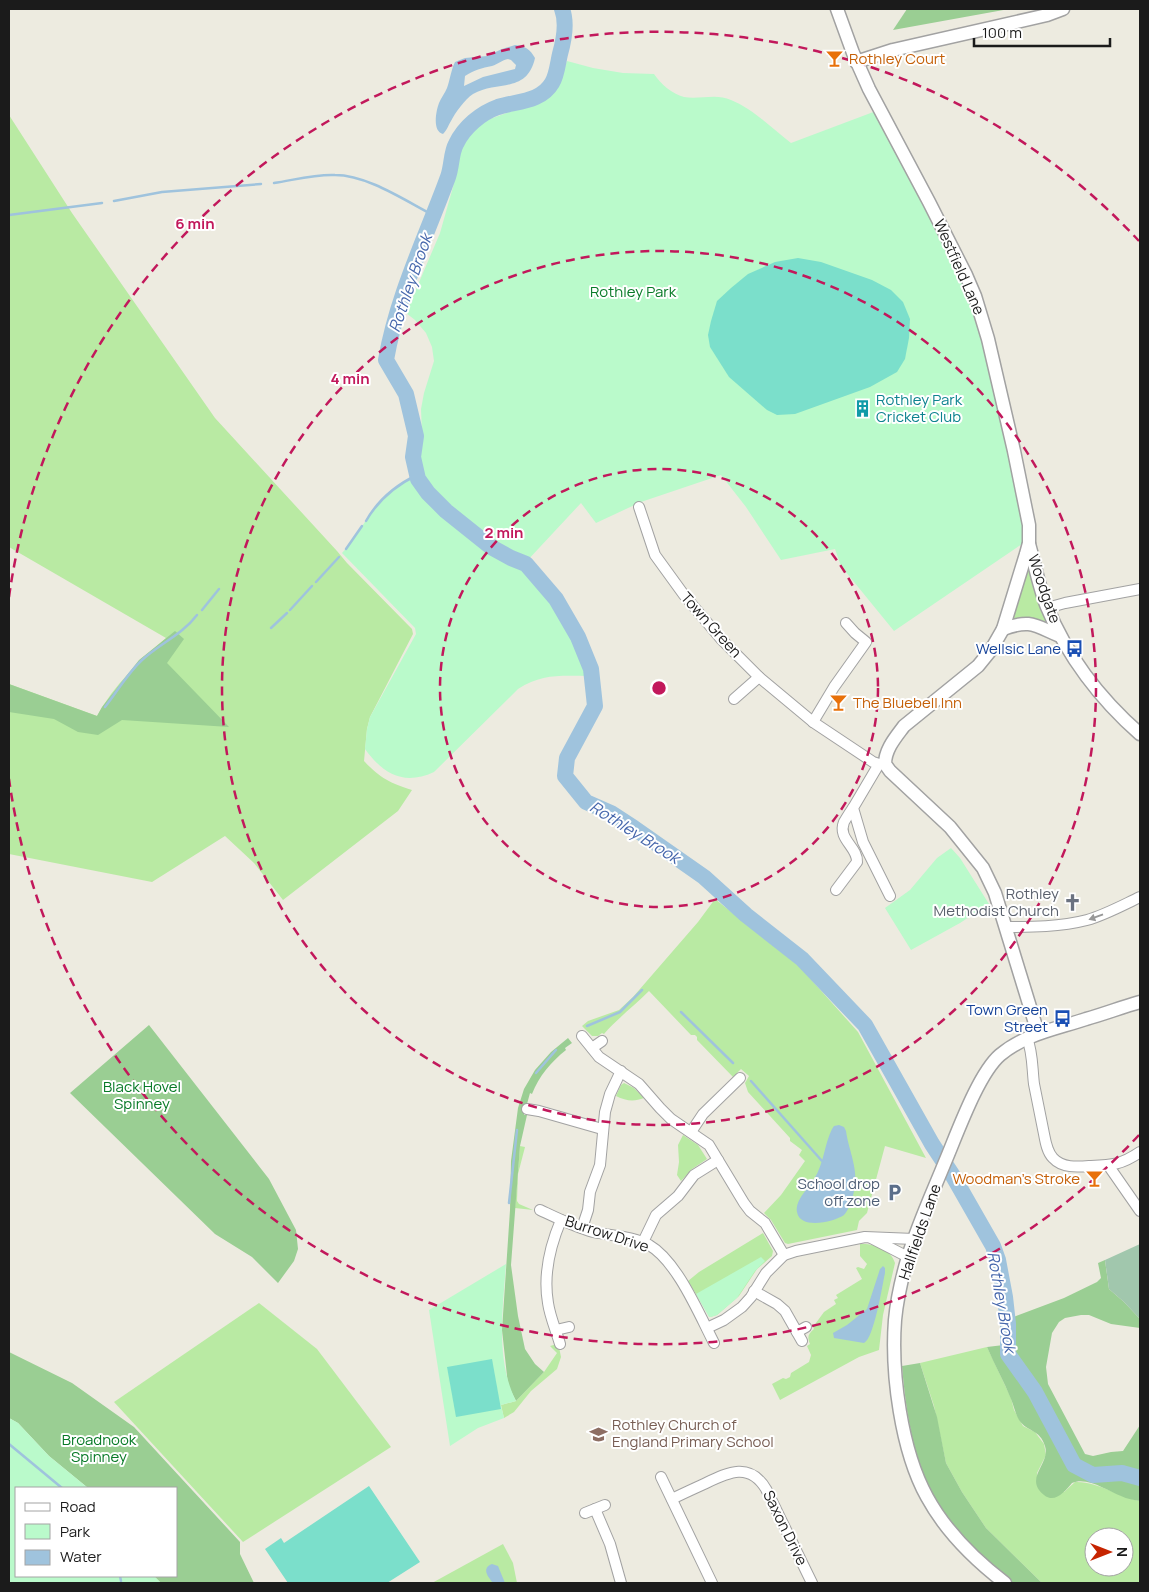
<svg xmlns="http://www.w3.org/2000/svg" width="1149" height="1592" viewBox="0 0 1149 1592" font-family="Manrope,sans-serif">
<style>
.grass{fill:#b9eaa3;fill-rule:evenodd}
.forest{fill:#9ace93}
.cemetery{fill:#a1c7ad}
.park{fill:#bafacb}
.pitch{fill:#7bdfcb}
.water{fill:#9fc3dd;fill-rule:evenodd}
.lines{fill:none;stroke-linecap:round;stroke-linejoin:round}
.stream{stroke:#9fc3dd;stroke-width:2.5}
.river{stroke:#9fc3dd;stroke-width:16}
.minor-casing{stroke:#a2a2a2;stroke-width:12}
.tertiary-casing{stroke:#a2a2a2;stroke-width:15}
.minor{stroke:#fff;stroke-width:10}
.tertiary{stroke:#fff;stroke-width:12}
.oneway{fill:#989898}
.ring{fill:none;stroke:#c2185b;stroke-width:2.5;stroke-dasharray:9 6}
.labels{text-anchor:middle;stroke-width:4;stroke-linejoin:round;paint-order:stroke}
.food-label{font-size:15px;fill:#c56008;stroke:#fff;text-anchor:start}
.street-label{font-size:15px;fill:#1b1b1b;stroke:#fff}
.park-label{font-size:15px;fill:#087a27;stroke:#fff}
.culture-label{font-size:15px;fill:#0d838f;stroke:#fff;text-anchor:start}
.transit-label{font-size:15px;fill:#164399;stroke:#fff;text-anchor:end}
.worship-label{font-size:15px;fill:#5b616d;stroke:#fff;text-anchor:end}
.service-label{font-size:15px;fill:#4e5e75;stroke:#fff;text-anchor:end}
.education-label{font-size:15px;fill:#785e54;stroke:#fff;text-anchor:start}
.water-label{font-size:16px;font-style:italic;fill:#4667ac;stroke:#fff}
.centre{fill:#c2185b;stroke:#fff;stroke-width:2.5}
.ring-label{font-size:15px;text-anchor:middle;font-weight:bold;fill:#c2185b;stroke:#fff;stroke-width:4;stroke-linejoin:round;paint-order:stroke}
</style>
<rect width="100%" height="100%" fill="#edebe0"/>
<!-- grass -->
<g class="grass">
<path d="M9 115 72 213 215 418 337 551 347 563 412 629 413 634 370 717 367 729 364 761C380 778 390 783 412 790L398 811 283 900 254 863 225 836 152 882 9 854V684L97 716C114 685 140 660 166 638L9 547Z"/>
<path d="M1027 571H1030L1048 624 1010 622Z"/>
<path d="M715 899 799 966 858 1032 926 1158 885 1146 867 1213 859 1221 857 1230 788 1244 785 1243 771 1220 764 1213 781 1195 805 1161 799 1155 802 1150 790 1141V1138L748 1092 745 1083 749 1076 741 1069 733 1077 697 1040V1037L695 1035H691L649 991C634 1006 617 1019 604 1034L602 1033 598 1036H592L582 1026 588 1021 619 1010 633 997 698 922Z"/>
<path d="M624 1083 634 1088 644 1098C634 1102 626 1101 616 1096L621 1085Z"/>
<path d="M683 1135 698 1145 707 1159 692 1169 681 1181 677 1175 679 1162 678 1145Z"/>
<path d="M520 1146 525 1147 518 1174 517 1201 519 1204 533 1210 515 1208Z"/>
<path d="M763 1233 773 1251 772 1256 757 1269 739 1296 717 1315 710 1317 688 1281 699 1272Z"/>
<path d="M860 1244C874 1243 891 1249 895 1263L883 1315 879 1350 859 1357 780 1400 772 1384 783 1378 786 1379 790 1377 791 1373 809 1362 811 1355 807 1346 810 1344C807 1337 808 1334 814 1329L813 1327 824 1312 836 1304 834 1300 838 1298 836 1295 862 1279 856 1268 858 1267 864 1269 867 1264 860 1256Z"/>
<path d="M259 1303 317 1349 391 1447 243 1542 114 1402Z"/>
<path d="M557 1344 559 1347 561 1357 557 1369 531 1391 514 1412 504 1418 501 1405 516 1401 544 1372 557 1353 550 1346Z"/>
<path d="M987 1347 1011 1398 1014 1410 1023 1426 1035 1432 1044 1444 1046 1455 1037 1473V1482L1064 1492 1075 1482C1098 1481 1118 1497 1140 1501V1583H1042L986 1528 962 1492 946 1463 934 1406 920 1363ZM1094 1537H1124V1567H1094Z"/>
<path d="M503 1544 513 1563 517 1583H432Z"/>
</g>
<!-- forest -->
<g class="forest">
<path d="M907 9H1009L893 30Z"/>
<path d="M175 631 184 639 167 663 229 727 122 720 98 735 78 732 54 719 9 712V684L97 716 102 707 139 660Z"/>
<path d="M149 1025 269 1179 296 1230 298 1249 294 1261 278 1283 252 1257 215 1234 70 1093Z"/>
<path d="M568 1038 572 1043 565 1048 566 1050C551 1062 539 1076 532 1094L530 1093 524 1115H527L520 1146 511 1265 518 1316 525 1349 535 1364 544 1372 516 1401 508 1385 502 1330 510 1210 511 1161 518 1108 524 1089 535 1070 551 1052Z"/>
<path d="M1105 1260 1109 1289 1124 1302 1140 1319V1328L1111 1324 1089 1315H1081L1065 1318 1059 1322 1052 1333 1046 1367 1048 1384 1085 1454 1093 1456 1111 1452 1123 1451 1140 1425V1501C1134 1500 1127 1499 1121 1496 1108 1491 1087 1476 1072 1483 1065 1491 1055 1504 1044 1495 1023 1478 1051 1464 1045 1446 1040 1429 1027 1432 1019 1420 1015 1413 1014 1406 1011 1399 1004 1381 994 1364 987 1347L1012 1344 1011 1318 1064 1298 1097 1282 1101 1278 1098 1263Z"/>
<path d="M9 1352 72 1383 134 1427 240 1542V1554L254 1583H161L154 1576H176V1488H88L49 1456 18 1423 9 1418Z"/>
<path d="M920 1363 937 1417 946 1463 962 1492 986 1528 1042 1583C1035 1583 1017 1585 1012 1582 1001 1577 991 1565 983 1558 922 1501 909 1446 902 1366Z"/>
</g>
<!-- cemetery -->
<path class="cemetery" d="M1140 1244V1319L1124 1302 1109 1289 1105 1260Z"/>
<!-- park -->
<g class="park">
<path d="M567 61 593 68 623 73 654 74C661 84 672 94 684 97 699 100 716 93 731 100 753 109 772 128 791 143L876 111 952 255 977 315 1022 515V544L894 631 841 566 835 549 781 560 746 507 721 475 641 502 596 523 581 503 526 562V564L556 599 578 637 591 669V676C562 676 543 673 518 689L434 772C404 786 383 774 365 749L367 729 370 717 416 634 415 628 342 553C358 537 366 516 382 500 388 494 395 487 402 483 409 478 416 476 422 470L418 452 422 434 421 409 424 393 434 361 432 347 426 333 415 320 406 313 440 233 453 187 457 164 463 144 476 129 487 120 518 109 529 107 544 98 560 82Z"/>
<path d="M951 848 960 858 989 904 960 923 911 950 885 908 910 890 937 858Z"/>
<path d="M761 1257 765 1261 755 1271 737 1298 717 1315 711 1317H709L696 1294Z"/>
<path d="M506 1264C503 1308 495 1359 516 1401L501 1405 504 1418 478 1428 450 1446 429 1310Z"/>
<path d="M9 1418 18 1423 49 1456 88 1488H16V1576H154L161 1583H9Z"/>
</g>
<!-- pitch -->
<g class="pitch">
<path d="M798 258 821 262 872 280 891 290 903 302 910 319 909 338 905 359 897 372 870 387 795 414 777 415 767 410 729 377 710 347 708 335 711 321 717 301 731 288 748 274 775 262Z"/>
<path d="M492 1359 501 1409 456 1417 447 1367Z"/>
<path d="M369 1486 420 1562 387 1583H288L265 1549 281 1538 284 1543Z"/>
</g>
<!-- water -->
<g class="water">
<path d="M515 45C525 46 530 49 535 58 527 94 497 80 473 94 465 99 455 113 451 121 448 126 447 130 443 134 432 131 436 111 439 103 441 98 445 93 447 88 450 80 451 70 455 62L465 58 487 56 502 49ZM508 59 511 60 516 65 515 69 483 77 464 86 465 76C474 70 482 68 492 66 498 64 502 60 508 59Z"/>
<path d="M839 1125 844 1127 846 1131C849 1152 859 1169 854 1191 853 1197 849 1210 844 1215 834 1222 800 1230 797 1212 795 1200 808 1189 814 1179 824 1164 824 1145 832 1129L834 1126Z"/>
<path d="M883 1266 885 1268V1273C882 1287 874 1338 864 1343L834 1338 833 1333 847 1325 867 1309 880 1269Z"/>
<path d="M492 1564 498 1566 505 1583H493C488 1577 481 1568 492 1564Z"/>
</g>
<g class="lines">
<!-- stream -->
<g class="stream">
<path d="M274 183C294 180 315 174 335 175 367 175 404 200 433 215"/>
<path d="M114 201 162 192 261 184"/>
<path d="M9 215 102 203"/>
<path d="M366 521C378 500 396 485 417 475"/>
<path d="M346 549 362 526"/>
<path d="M316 582 339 557"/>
<path d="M202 610 219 589"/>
<path d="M290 610 312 586"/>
<path d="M271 628 287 613"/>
<path d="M105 707C117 692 127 674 141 661 159 644 182 635 197 615"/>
<path d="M681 1012 733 1063"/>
<path d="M587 1026 620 1012 642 990"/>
<path d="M536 1073 556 1050"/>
<path d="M751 1081 822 1161"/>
<path d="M509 1203 517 1130"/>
<path d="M9 1444 62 1488"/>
<path d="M120 1576 121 1581"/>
</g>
<!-- river -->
<path class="river" d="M562 9C567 22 564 40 560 54 558 62 557 75 552 83 541 102 517 101 498 107 481 113 464 127 456 144 451 153 452 166 448 177 426 237 397 296 386 360L406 394 416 436 413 457 418 479 428 493 446 511 491 547 511 558 526 564 556 599 578 637 591 669 595 706 567 758 565 776 586 802 611 813 634 828 704 877 746 915 802 959 865 1025 932 1144 953 1176 993 1246 998 1260 1005 1297 1008 1324V1354L1035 1392 1074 1465 1093 1475 1122 1473 1140 1478"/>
<defs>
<g id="minor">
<path d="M639 507 655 555 684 595 721 639 759 677 813 722 873 762 879 764H885"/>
<path d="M1047 608 1065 603 1140 589"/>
<path d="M734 699 759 677"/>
<path d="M813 722 834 687 866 642 855 633 846 623"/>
<path d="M879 764 853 808 863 842 890 896"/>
<path d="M836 890 857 862C858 847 837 839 844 822 847 817 850 812 853 808"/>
<path d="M1005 927C1032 927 1060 927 1087 920 1105 915 1123 905 1140 897"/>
<path d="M582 1036 599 1057 639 1084 660 1108 671 1119 709 1145 744 1203 750 1211 765 1223 784 1255"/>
<path d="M1027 1038C1033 1053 1032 1068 1034 1084 1037 1099 1040 1114 1043 1129 1045 1138 1046 1151 1053 1158 1062 1168 1077 1167 1089 1166 1112 1165 1121 1165 1140 1152"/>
<path d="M592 1048 602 1041"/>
<path d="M527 1109 539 1111 602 1129"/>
<path d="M691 1132 703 1114 740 1078"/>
<path d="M1108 1165 1140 1211"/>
<path d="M540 1210C557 1218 575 1227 593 1232 612 1236 632 1236 649 1245 677 1261 699 1314 714 1343"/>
<path d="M582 1228 588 1210 590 1192 600 1165 605 1112 610 1094 621 1071"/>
<path d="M871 1238 908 1257"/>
<path d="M643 1242 656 1215 678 1196 694 1175 718 1160"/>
<path d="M754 1291 777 1304 785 1311 802 1341"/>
<path d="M707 1328 724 1320 742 1307 751 1297 766 1273 784 1255 796 1251 865 1237 914 1239"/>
<path d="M556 1330 569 1327"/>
<path d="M797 1332 806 1327"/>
<path d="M560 1344C556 1330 550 1317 548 1303 543 1274 550 1246 561 1220"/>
<path d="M661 1477 712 1583"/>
<path d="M672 1499C682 1494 693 1489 704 1484 727 1473 749 1461 766 1489L812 1583"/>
<path d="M595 1509 610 1544 621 1583"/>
<path d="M585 1513 605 1505"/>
</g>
<g id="tertiary">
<path d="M837 9 853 53 869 89 929 202 966 275 975 296 988 339 1014 451 1029 525V543L1026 554 1003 629 991 650 978 666 904 726C896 737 885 749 885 764L890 771 950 827 983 868 995 893 1038 1033"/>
<path d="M856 62 893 50 1047 15 1063 9"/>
<path d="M1029 544C1035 565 1039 587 1047 607 1067 656 1101 700 1140 734"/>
<path d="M1003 629C1031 619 1034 625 1060 636"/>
<path d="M1005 1583C975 1560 945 1530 927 1497 901 1450 891 1373 895 1320 897 1299 902 1277 908 1257 918 1224 932 1194 945 1162 957 1134 978 1074 1000 1055 1025 1034 1056 1029 1086 1019 1104 1014 1122 1007 1140 1002"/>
</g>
</defs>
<!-- minor casing -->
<use href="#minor" class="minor-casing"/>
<!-- tertiary casing -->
<use href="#tertiary" class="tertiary-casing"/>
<!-- minor -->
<use href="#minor" class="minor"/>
<!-- tertiary -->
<use href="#tertiary" class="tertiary"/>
</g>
<!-- one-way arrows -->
<defs><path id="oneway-solid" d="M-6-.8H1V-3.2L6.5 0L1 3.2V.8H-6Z" transform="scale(1.25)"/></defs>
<use class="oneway" href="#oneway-solid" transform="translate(1096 917) rotate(160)"/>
<!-- distance rings -->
<g class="ring">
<circle cx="659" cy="688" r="219"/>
<circle cx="659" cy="688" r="437"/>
<path d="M1139 1135A656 656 0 0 1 9 779M9 597A656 656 0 0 1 1139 241"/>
</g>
<!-- icons -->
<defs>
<symbol id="bar-bare" viewBox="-9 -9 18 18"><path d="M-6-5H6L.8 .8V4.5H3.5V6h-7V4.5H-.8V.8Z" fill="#e8710a" stroke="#fff" stroke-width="2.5" paint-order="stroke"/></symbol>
<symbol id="building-bare" viewBox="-9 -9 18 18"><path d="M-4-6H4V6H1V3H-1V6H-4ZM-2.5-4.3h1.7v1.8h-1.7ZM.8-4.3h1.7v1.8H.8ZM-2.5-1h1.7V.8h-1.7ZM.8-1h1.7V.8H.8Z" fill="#0f9aa8" stroke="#fff" stroke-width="2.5" paint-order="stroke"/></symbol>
<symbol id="bus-bare" viewBox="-9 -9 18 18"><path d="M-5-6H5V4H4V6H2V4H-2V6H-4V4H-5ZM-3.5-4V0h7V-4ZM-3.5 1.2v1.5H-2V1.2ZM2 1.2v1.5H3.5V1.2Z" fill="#1a4fb4" stroke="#fff" stroke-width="2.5" paint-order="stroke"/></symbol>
<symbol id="church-bare" viewBox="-9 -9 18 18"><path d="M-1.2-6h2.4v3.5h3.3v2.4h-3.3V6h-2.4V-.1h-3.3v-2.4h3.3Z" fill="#6b7280" stroke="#fff" stroke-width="2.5" paint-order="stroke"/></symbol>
<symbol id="parking-bare" viewBox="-9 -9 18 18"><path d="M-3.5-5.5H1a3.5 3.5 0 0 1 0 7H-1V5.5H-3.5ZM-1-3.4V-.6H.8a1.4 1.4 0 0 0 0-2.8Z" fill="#5c6f8a" stroke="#fff" stroke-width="2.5" paint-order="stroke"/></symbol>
<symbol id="school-bare" viewBox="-9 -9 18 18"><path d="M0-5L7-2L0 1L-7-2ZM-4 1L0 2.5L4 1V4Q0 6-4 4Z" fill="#8d6e63" stroke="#fff" stroke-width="2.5" paint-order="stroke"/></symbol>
</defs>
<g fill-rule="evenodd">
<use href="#bar-bare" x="822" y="46" width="25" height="25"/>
<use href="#building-bare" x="850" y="396" width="25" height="25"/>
<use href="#bus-bare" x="1062" y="636" width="25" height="25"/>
<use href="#bar-bare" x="826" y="690" width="25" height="25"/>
<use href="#church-bare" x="1060" y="890" width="25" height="25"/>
<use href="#bus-bare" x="1050" y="1006" width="25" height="25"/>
<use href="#bar-bare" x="1082" y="1166" width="25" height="25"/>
<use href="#parking-bare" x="882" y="1180" width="25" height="25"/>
<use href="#school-bare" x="586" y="1422" width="25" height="25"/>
</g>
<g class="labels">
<!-- food labels -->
<g class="food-label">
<text x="849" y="64">Rothley Court</text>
<text x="853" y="708">The Bluebell Inn</text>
<text x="1080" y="1184" text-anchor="end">Woodman's Stroke</text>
</g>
<!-- street labels -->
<g class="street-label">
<text transform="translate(959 267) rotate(66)" y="5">Westfield Lane</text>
<text transform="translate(1044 589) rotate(71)" y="5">Woodgate</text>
<text transform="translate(711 625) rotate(48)" y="5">Town Green</text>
<text transform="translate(920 1232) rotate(-71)" y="5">Hallfields Lane</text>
<text transform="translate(607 1234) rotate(18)" y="5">Burrow Drive</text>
<text transform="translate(785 1528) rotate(64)" y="5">Saxon Drive</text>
</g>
<!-- park labels -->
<g class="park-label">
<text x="633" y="297">Rothley Park</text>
<text x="142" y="1092">Black Hovel<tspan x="142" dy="17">Spinney</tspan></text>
<text x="99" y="1445">Broadnook<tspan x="99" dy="17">Spinney</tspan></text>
</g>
<!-- culture labels -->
<g class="culture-label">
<text x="876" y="405">Rothley Park<tspan x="876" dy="17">Cricket Club</tspan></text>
</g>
<!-- transit labels -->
<g class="transit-label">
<text x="1061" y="654">Wellsic Lane</text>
<text x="1048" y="1015">Town Green<tspan x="1048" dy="17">Street</tspan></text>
</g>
<!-- worship labels -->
<g class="worship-label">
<text x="1059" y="899">Rothley<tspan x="1059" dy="17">Methodist Church</tspan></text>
</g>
<!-- service labels -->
<g class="service-label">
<text x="880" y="1189">School drop<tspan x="880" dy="17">off zone</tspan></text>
</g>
<!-- education labels -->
<g class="education-label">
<text x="612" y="1430">Rothley Church of<tspan x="612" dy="17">England Primary School</tspan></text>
</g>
<!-- water labels -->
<g class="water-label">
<text transform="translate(410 283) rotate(-71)" y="6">Rothley Brook</text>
<text transform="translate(635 832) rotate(32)" y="6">Rothley Brook</text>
<text transform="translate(1002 1302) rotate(80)" y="6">Rothley Brook</text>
</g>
</g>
<circle cx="659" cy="688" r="8" class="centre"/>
<g class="ring-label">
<text x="195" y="229">6 min</text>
<text x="350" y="384">4 min</text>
<text x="504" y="538">2 min</text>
</g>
<!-- border -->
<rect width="1149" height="1592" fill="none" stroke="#1b1b1b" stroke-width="20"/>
<!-- legend -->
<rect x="15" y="1487" width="162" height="90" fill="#ffffff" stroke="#a4a4a4"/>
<rect x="25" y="1503" width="25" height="8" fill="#ffffff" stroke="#a4a4a4"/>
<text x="60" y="1512" font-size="15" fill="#1b1b1b">Road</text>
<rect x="25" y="1524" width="25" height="15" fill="#bafacb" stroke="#a4a4a4"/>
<text x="60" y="1537" font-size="15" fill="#1b1b1b">Park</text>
<rect x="25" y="1550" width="25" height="15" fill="#9fc3dd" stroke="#a4a4a4"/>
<text x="60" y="1562" font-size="15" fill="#1b1b1b">Water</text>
<!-- north arrow -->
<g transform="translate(1109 1552) rotate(90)"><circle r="24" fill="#ffffff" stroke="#a4a4a4"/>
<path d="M0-4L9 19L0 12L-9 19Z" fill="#c62400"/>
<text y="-8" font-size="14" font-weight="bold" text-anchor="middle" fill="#1b1b1b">N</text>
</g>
<!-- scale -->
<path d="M974 38v8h136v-8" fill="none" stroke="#1b1b1b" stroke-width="2.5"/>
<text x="982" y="38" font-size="15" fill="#1b1b1b" stroke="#ffffff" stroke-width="4" paint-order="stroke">100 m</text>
</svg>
